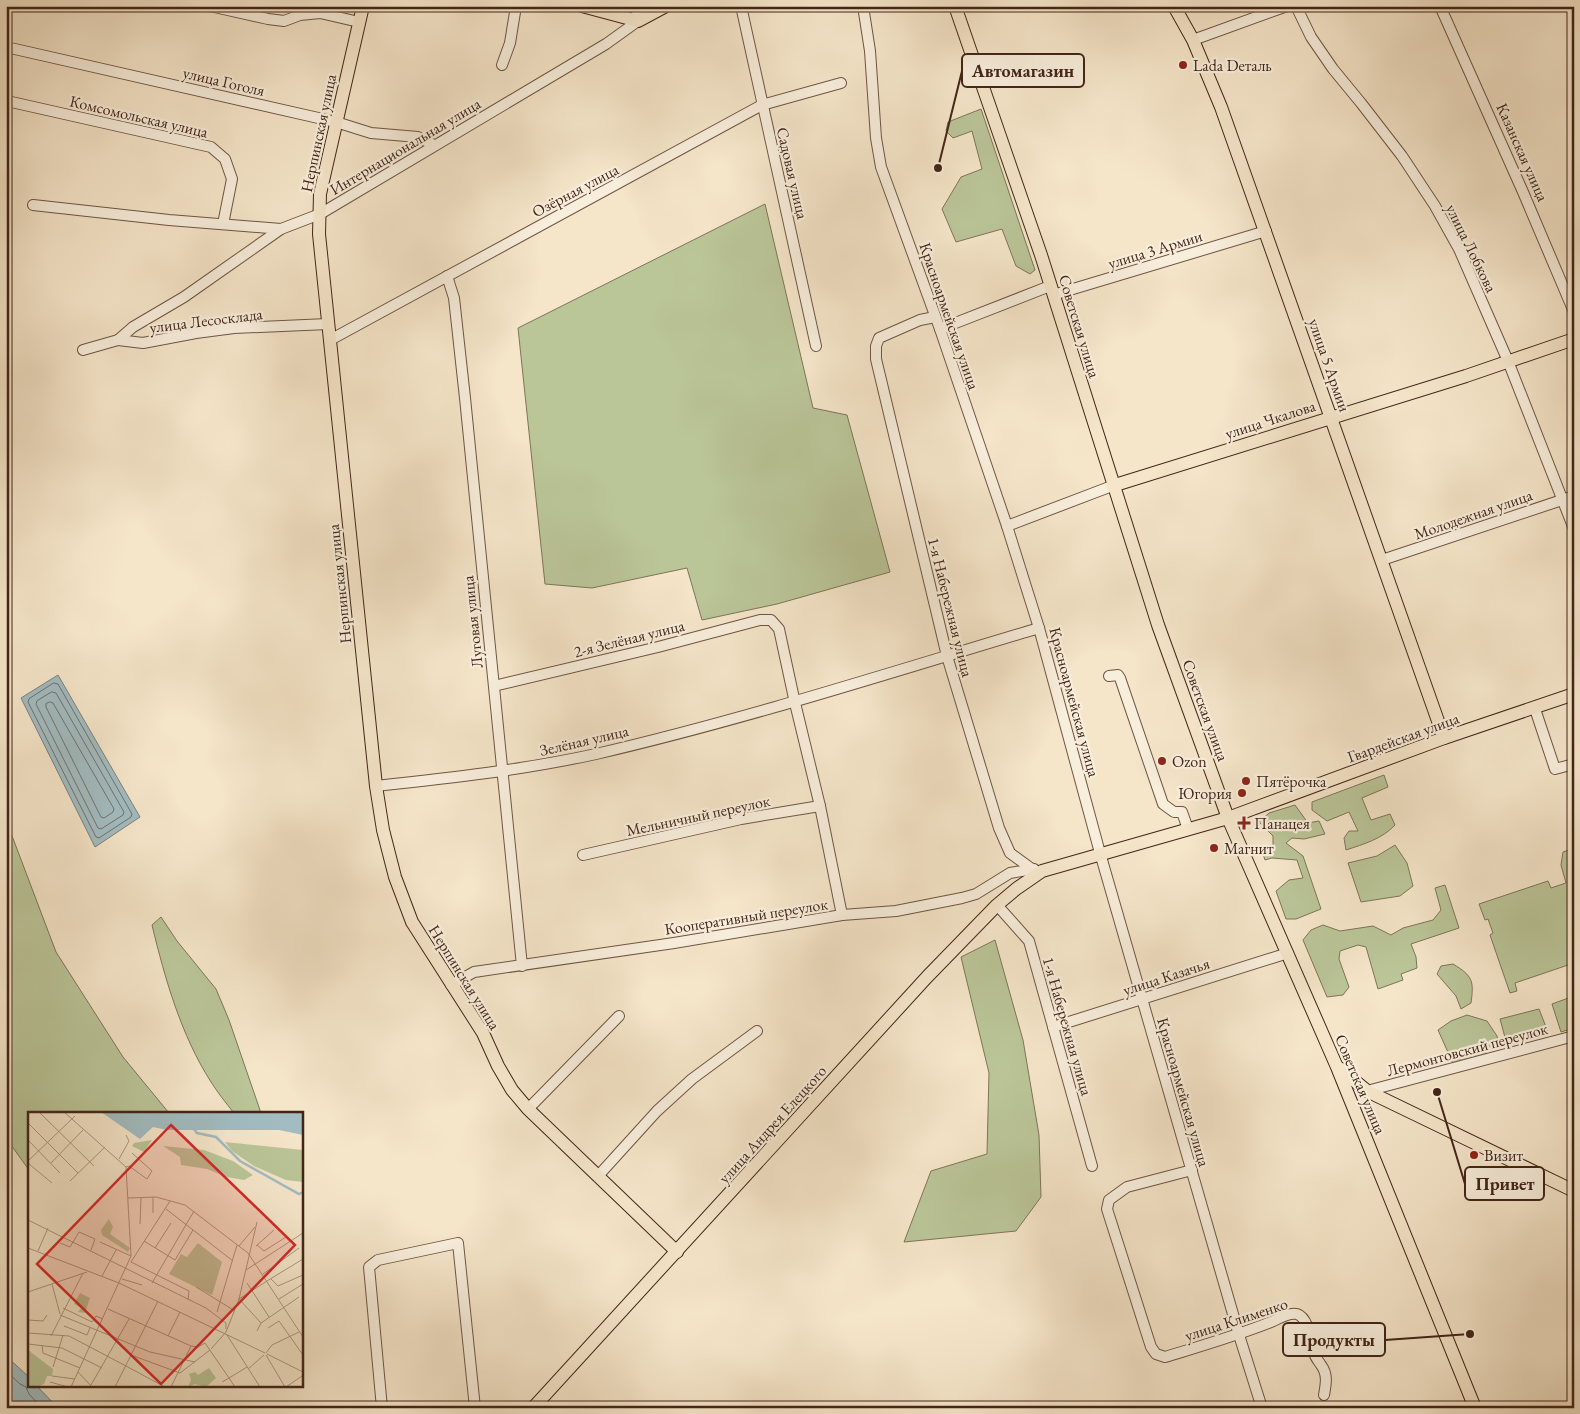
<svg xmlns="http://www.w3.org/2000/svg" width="1580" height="1414" viewBox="0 0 1580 1414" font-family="'EB Garamond',serif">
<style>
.green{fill:#bac598;stroke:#7e7558}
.water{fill:#a2bcc1;stroke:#7c807d}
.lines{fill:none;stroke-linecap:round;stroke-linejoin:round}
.shore{stroke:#72706c;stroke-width:1}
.minor-casing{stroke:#6f5544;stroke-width:12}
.major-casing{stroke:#422518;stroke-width:14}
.minor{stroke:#f8eedc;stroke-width:10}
.major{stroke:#f5e5c9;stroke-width:12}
.poi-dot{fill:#8f2418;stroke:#f8eedc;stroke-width:2}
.labels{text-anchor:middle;stroke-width:4.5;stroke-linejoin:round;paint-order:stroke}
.poi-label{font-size:16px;fill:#422518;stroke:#f8eedc;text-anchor:start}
.street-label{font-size:16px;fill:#422518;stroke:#f8eedc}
.inset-river{fill:none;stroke:#a2bcc1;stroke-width:2.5}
.inset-road{fill:none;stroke:#ad9882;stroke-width:1}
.view{fill:#d62828;fill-opacity:0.15;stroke:#d62828;stroke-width:2.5}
.inset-edge{fill:none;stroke:#422518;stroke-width:2.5}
.leader{fill:none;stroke:#422518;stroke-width:2}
.callout-dot{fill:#422518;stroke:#f8eedc;stroke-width:2}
.callout{fill:#f8eedc;stroke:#422518;stroke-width:2}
.callout-label{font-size:18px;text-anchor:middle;font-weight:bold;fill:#422518}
</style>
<rect width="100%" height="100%" fill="#f5e5c9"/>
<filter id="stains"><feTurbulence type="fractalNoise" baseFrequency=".004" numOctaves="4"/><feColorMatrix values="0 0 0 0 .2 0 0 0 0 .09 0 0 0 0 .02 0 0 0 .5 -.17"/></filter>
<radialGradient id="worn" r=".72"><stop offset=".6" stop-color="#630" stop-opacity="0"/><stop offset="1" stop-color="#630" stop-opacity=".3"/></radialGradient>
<!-- green -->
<g class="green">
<path d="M981 109 1035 270 1030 274 1016 266 1002 229 956 242 942 209 961 177 982 169 972 131 953 138 946 131 948 122Z"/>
<path d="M765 204 813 408 847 415 890 572 777 604 702 620 687 568 592 588 545 584 518 328Z"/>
<path d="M1384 775 1388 787 1362 798 1371 820 1390 814 1395 825C1382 839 1364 844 1346 850L1344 838 1349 831H1358L1349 812 1327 821 1312 810V802Z"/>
<path d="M1295 805 1308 823 1319 821 1325 834 1304 839 1292 838 1286 843 1303 856 1321 909 1296 919H1286L1276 891 1289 880 1303 878 1297 860 1272 858 1265 860 1263 854 1266 850 1273 851V836L1259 822 1269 813Z"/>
<path d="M6 820 56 952 123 1057 169 1113H29V1170L6 1138Z"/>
<path d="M1395 845 1407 863 1413 886 1400 896 1361 902 1348 863 1377 856Z"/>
<path d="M1574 848V971L1571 964 1515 983 1517 991 1510 993 1490 935 1493 933 1488 919 1485 920 1479 904 1548 881 1551 888 1566 883 1561 865 1563 852Z"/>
<path d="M1445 885 1459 928 1411 944 1416 957 1417 968 1401 974 1403 980 1378 989 1366 947 1358 945 1340 951 1339 959 1349 987 1343 995 1327 997 1303 940 1311 930 1323 925 1340 931 1373 926 1391 935 1403 928 1433 920 1441 910 1435 888Z"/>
<path d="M161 917 177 941 216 989 229 1020 261 1113H234C226 1103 218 1093 211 1082 181 1035 165 979 152 925Z"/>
<path d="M995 940 1023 1040 1039 1135 1041 1197 1016 1231 904 1242 931 1171 987 1154 989 1073 961 957Z"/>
<path d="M1453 964C1473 976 1474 981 1471 1003L1461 1009 1456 996 1437 974 1441 966Z"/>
<path d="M1574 996V1028L1561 1032 1552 1004Z"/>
<path d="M1539 1009 1548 1032 1506 1041 1500 1019Z"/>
<path d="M1467 1015 1487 1021 1497 1036 1499 1046 1486 1051 1485 1060 1455 1068 1438 1030 1451 1021Z"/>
</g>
<!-- water -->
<g class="water">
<path d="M58 675 140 817 95 847 21 698Z"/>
<path d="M6 1356 29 1377V1385H36L58 1408H6Z"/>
</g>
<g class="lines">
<!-- shore -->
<g class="shore">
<path d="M54 683 58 684 132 814 131 817 99 838 96 837 28 702 29 699Z"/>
<path d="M52 692 56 693 124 812 123 815 101 829 98 828 36 704 37 701Z"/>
<path d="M50 702 53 703 114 809 113 812 104 818 101 817 46 707V704Z"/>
<path d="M6 1371 20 1384 26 1387 29 1394 42 1408"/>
</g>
<defs>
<g id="minor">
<path d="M210 6 268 19 284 21 300 15 320 13 359 22"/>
<path d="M741 6 816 346"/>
<path d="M863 6 870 51 876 138 881 167 940 329 1007 526 1039 628 1100 853 1239 1335 1262 1408"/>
<path d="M1296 6 1311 37 1333 69 1361 103 1402 156 1435 206 1459 249 1508 361 1574 529"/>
<path d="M1440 6 1523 192 1574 312"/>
<path d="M1193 40 1287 6"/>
<path d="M6 47 336 122 371 133 418 137 434 145"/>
<path d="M502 65 510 43 516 6"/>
<path d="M7 101 211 147 225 159 232 179 223 224"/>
<path d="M33 205 169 220 281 229"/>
<path d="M447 276 454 298 465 398 522 966"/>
<path d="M1053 295 1266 231"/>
<path d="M935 317 920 320 879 338 876 346V359L947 656 999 828 1010 853 1032 869"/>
<path d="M940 329 1050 286"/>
<path d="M118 340 143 343 196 333 234 328 328 324"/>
<path d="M330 340 762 105 841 83"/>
<path d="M83 350 118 340 133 327 184 297 281 229 320 214 606 44 638 21 636 6"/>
<path d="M1007 526 1112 486"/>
<path d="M1382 560 1574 496"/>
<path d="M1109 676 1118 675 1120 678 1163 804 1174 812H1182L1188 829"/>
<path d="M494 686 658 647 760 620H771L779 629 795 703 820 806 842 915"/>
<path d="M1535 709 1555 769 1574 764"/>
<path d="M376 786C450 778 523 770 596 754 746 719 892 672 1039 628"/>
<path d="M583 855 741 819 820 806"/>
<path d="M997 905 1029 941 1092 1166"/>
<path d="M451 985 474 972 674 943 842 915 896 911 962 898 976 894 1010 873 1034 869"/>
<path d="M1053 1027 1288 953"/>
<path d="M1367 1091 1574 1036"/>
<path d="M528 1109 619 1016"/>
<path d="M1192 1170 1127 1187 1109 1200 1107 1209 1151 1347 1156 1354 1165 1357C1201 1346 1236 1336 1271 1322 1278 1319 1289 1312 1297 1314 1309 1318 1311 1342 1314 1352 1315 1358 1318 1360 1321 1365 1328 1374 1326 1384 1324 1395"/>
<path d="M598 1176 657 1111 692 1079 757 1031"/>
<path d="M382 1408 369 1267 378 1260 458 1243 475 1408"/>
</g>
<g id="major">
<path d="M363 6 320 194 319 234 376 786 383 830 395 877 412 922 483 1033 498 1066 512 1090 528 1109 677 1252"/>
<path d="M582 6 638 21 666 6"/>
<path d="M955 6 1041 255 1158 625 1228 818 1337 1067 1475 1408"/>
<path d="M1174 6 1193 40 1221 107 1444 738"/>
<path d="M1112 486 1466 376 1574 339"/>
<path d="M1339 1068 1367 1091 1574 1191"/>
<path d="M533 1408 927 977 997 905 1016 889 1042 871 1228 818 1444 738 1574 694"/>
</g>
</defs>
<!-- minor casing -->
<use href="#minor" class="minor-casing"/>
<!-- major casing -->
<use href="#major" class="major-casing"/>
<!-- minor -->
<use href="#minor" class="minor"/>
<!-- major -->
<use href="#major" class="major"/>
</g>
<!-- markers -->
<g class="poi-dot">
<circle cx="1183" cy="65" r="5"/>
<circle cx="1162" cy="761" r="5"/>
<circle cx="1246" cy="781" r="5"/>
<circle cx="1242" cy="793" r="5"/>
<path d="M1241.5 815.5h5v5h5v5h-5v5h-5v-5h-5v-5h5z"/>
<circle cx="1214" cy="848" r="5"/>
<circle cx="1474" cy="1155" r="5"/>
</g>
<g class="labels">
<!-- poi labels -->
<g class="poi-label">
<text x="1193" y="71">Lada Dеталь</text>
<text x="1172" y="767">Ozon</text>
<text x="1256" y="787">Пятёрочка</text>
<text x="1232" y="799" text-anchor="end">Югория</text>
<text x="1254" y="829">Панацея</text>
<text x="1224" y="854">Магнит</text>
<text x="1484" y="1161">Визит</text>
</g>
<!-- street labels -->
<g class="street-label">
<text transform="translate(224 81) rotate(13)" y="6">улица Гоголя</text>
<text transform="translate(139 116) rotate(13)" y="6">Комсомольская улица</text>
<text transform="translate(318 133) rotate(-78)" y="6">Нерпинская улица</text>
<text transform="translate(405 146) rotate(-31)" y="6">Интернациональная улица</text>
<text transform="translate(1523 152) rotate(66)" y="6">Казанская улица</text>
<text transform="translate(793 173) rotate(77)" y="6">Садовая улица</text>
<text transform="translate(575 190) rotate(-28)" y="6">Озёрная улица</text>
<text transform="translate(1472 248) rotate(64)" y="6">улица Лобкова</text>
<text transform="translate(1155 249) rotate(-17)" y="6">улица 3 Армии</text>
<text transform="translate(950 316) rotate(71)" y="6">Красноармейская улица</text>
<text transform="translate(206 320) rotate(-7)" y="6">улица Лесосклада</text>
<text transform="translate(1080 326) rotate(73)" y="6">Советская улица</text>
<text transform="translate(1330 365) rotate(71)" y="6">улица 5 Армии</text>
<text transform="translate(1270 419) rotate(-18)" y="6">улица Чкалова</text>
<text transform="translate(1473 514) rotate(-19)" y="6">Молодежная улица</text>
<text transform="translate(339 584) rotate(-96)" y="6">Нерпинская улица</text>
<text transform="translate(951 607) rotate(76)" y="6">1-я Набережная улица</text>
<text transform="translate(472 622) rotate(-96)" y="6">Луговая улица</text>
<text transform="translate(629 638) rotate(-14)" y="6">2-я Зелёная улица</text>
<text transform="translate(1075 702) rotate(75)" y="6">Красноармейская улица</text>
<text transform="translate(1206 710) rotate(70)" y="6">Советская улица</text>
<text transform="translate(1403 737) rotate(-20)" y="6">Гвардейская улица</text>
<text transform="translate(584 740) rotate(-13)" y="6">Зелёная улица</text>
<text transform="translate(698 815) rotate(-12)" y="6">Мельничный переулок</text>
<text transform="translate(746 916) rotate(-9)" y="6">Кооперативный переулок</text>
<text transform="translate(1166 976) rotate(-18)" y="6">улица Казачья</text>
<text transform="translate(465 977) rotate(58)" y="6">Нерпинская улица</text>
<text transform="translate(1068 1026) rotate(74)" y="6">1-я Набережная улица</text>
<text transform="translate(1467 1049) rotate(-15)" y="6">Лермонтовский переулок</text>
<text transform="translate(1361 1084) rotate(67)" y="6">Советская улица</text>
<text transform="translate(1184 1092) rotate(74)" y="6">Красноармейская улица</text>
<text transform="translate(772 1124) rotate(-48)" y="6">улица Андрея Елецкого</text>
<text transform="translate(1236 1319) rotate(-18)" y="6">улица Клименко</text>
</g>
</g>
<!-- overview -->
<g transform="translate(28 1112)">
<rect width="275" height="275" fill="#f5e5c9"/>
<path d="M124 28 116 40 104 34 106 31ZM197 30 275 38V70L258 68 226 54 204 39ZM135 34 176 38 205 49 225 63 216 68 199 65 179 57 153 53 152 45ZM81 107 85 115 82 122 102 136 100 140 74 123 73 118ZM170 131 194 150 184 183 141 162 153 142 159 145ZM52 181 62 186 57 201 50 200 53 196 46 192ZM0 238 25 257 24 264H19L16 272 9 275H0ZM181 256 188 266 178 275 167 272 160 275 163 268 161 262 167 260 170 263Z" fill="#bac598"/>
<path d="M73 0H275V23L251 18H139L125 15 112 27Z" fill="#a2bcc1"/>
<path class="inset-river" d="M163 13 169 21 188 25 212 49 271 82 275 80"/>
<path class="inset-road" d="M11 0 66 54M36 0 98 55 103 144 43 275M0 11 50 61M0 28 32 61M91 47 101 29 98 23M0 49 47 4M0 51 24 71M23 51 55 18M98 55 101 54 119 67 124 59 104 41M42 69 77 35M125 85V101M100 86 128 85 157 93 220 141 275 225M138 97 205 149M0 108 178 196 198 211V217M112 112 113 86M116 129 147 148 165 118M72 130 103 144M32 131 42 135 51 120 67 127 63 138M229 133 236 139 258 125M211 134 227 115M228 134 246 118M0 136 91 171 237 241M127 136 143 111M10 139 20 116M103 150 161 179 160 188M103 150 142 89M218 158 275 121M235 162 271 136M74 164 88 138M94 167 114 173M243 167 250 174 275 163M239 169 275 147M124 171 166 99M219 171 241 205M24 172 32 202M168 175 207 199M0 180 59 160M251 187 275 172M35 196 64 210 68 204 75 207M80 197 163 234 170 235 177 231 201 266 219 255M189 200 209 133M32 203 122 240 167 250M0 208 15 209 19 203M233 211 271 185M36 214 59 223 62 216M240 216 251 209 275 243M229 219 233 211 211 187 229 110M0 221 41 224 98 254M199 223 232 275M23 224 55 161M140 224 152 200M0 232 34 236 74 256M14 233 15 241 52 256M183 237 198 220 211 187 239 169M238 241 244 233 271 220M239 242 275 260M103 243 152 261 182 238M238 243 257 275M98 254 137 275M25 255 35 223M220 257 236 243M50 260 64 275M24 264 47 267M22 270 40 275M194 270 201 266 207 275M63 273 101 207M87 275 130 189M143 275 163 234M258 275 274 264"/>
<path class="view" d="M143 13 267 133 133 272 9 152Z"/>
<rect width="275" height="275" class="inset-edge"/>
</g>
<!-- callouts -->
<path class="leader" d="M938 168L962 71M1437 1092L1465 1184M1470 1334L1385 1340"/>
<g class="callout-dot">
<circle cx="938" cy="168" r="5"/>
<circle cx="1437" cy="1092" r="5"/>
<circle cx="1470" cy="1334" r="5"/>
</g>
<g class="callout">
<rect x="962" y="54" width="122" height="33" rx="5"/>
<rect x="1465" y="1167" width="79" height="33" rx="5"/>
<rect x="1283" y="1323" width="102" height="33" rx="5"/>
</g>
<g class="callout-label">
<text x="1023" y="77">Автомагазин</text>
<text x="1505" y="1190">Привет</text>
<text x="1334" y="1346">Продукты</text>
</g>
<!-- margin -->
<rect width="1580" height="1414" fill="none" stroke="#f5e5c9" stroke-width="25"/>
<rect x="8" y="8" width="1565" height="1399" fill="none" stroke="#422518" stroke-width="2.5"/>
<rect x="12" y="12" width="1555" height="1389" fill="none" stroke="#422518"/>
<rect width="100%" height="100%" filter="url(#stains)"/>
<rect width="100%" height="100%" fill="url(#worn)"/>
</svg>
